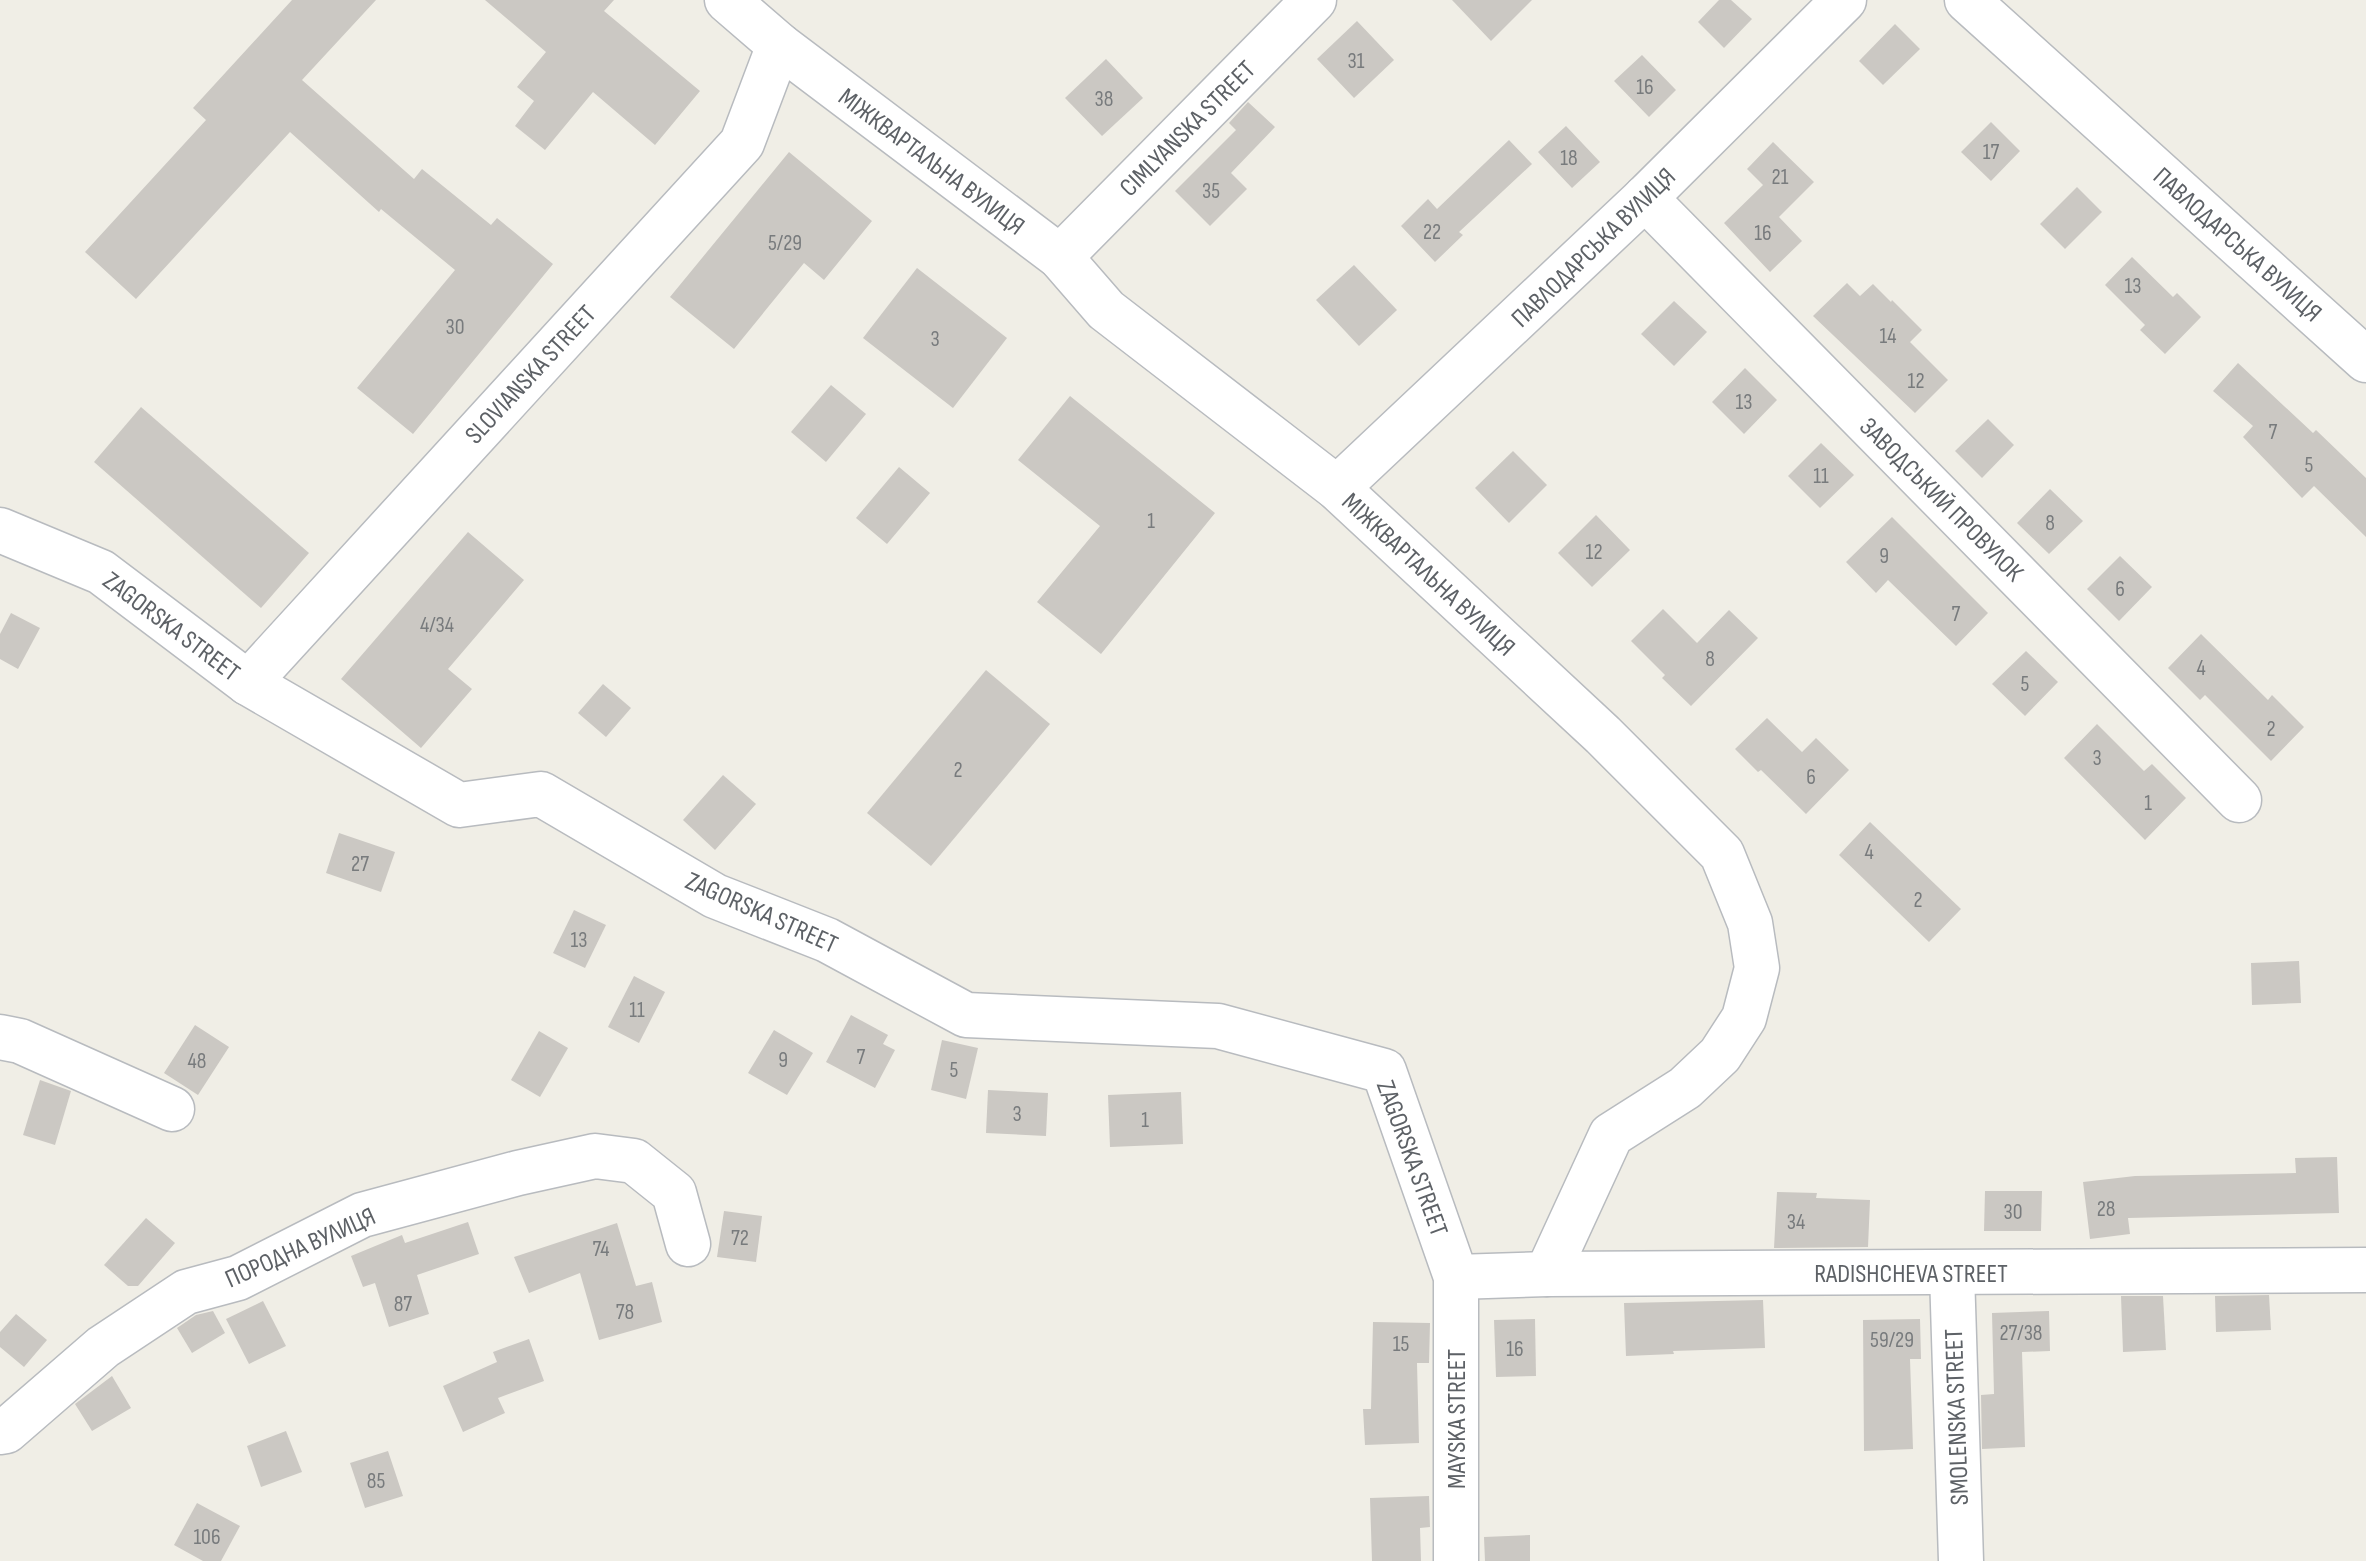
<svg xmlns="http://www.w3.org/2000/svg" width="2366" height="1561" viewBox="0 0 2366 1561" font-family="'Sofia Sans Condensed',sans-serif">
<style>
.building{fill:#cbc8c3}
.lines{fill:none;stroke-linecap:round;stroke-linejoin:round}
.minor-casing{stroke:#b8bbbf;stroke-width:47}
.minor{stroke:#fff;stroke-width:44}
.labels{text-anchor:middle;stroke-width:6;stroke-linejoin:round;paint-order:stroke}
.number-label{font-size:22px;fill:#787b7d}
.street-label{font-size:26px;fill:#5d6166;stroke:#fff}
</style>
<rect width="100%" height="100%" fill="#f0eee6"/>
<!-- building -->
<g class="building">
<path d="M292 0H376L302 80 414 179 422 169 491 225 497 218 553 264 413 434 357 388 455 270 381 209 379 212 290 132 136 299 85 252 206 120 193 108Z"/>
<path d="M485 0H614L604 11 700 91 655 145 593 92 545 150 515 126 534 101 517 87 546 52Z"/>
<path d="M1452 0H1532L1491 41Z"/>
<path d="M1719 0H1731L1752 19 1724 48 1698 22Z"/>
<path d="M1357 21 1394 60 1354 98 1317 59Z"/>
<path d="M1895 24 1920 49 1883 85 1859 61Z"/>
<path d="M1642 55 1676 90 1649 117 1614 81Z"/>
<path d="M1106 59 1143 98 1102 136 1065 98Z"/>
<path d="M1248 102 1275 127 1231 173 1247 189 1210 226 1175 191 1236 130 1229 123Z"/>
<path d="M1991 122 2020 151 1991 181 1961 152Z"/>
<path d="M1566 126 1600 162 1572 188 1538 152Z"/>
<path d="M1509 140 1532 164 1459 232 1463 235 1435 262 1401 226 1428 199 1437 209Z"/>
<path d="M1773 142 1814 182 1779 217 1802 241 1770 272 1724 223 1763 185 1747 169Z"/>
<path d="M789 152 872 221 824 280 804 263 734 349 670 297Z"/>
<path d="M2077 187 2102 212 2065 249 2040 224Z"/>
<path d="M2132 257 2173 297 2177 293 2201 317 2165 354 2140 330 2145 325 2105 285Z"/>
<path d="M1354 265 1397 310 1359 346 1316 300Z"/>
<path d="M917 268 1007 338 953 408 863 338Z"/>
<path d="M1847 283 1860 296 1873 284 1891 302 1892 300 1922 330 1910 342 1948 380 1915 413 1813 316Z"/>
<path d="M1674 301 1707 332 1674 366 1641 334Z"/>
<path d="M2238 363 2313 433 2316 430 2366 478V537L2314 486 2302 498 2243 437 2253 426 2213 391Z"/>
<path d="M1745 368 1777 400 1744 434 1712 402Z"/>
<path d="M831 385 866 414 826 462 791 432Z"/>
<path d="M1070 396 1215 513 1101 654 1037 602 1100 526 1018 460Z"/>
<path d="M141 407 309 553 261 608 94 462Z"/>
<path d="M1988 419 2014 445 1982 478 1955 451Z"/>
<path d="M1821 443 1854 475 1820 508 1788 476Z"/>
<path d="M1513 451 1547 485 1509 523 1475 488Z"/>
<path d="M899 467 930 493 887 544 856 518Z"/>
<path d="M2050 489 2083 521 2049 554 2017 523Z"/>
<path d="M1596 515 1630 550 1592 587 1558 553Z"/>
<path d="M1892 517 1988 613 1956 646 1888 580 1876 593 1846 562Z"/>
<path d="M468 532 524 580 448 669 472 689 421 748 341 679Z"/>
<path d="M2120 556 2152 587 2119 621 2087 589Z"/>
<path d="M1663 609 1697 643 1729 610 1758 638 1691 706 1662 678 1665 675 1631 641Z"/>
<path d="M11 613 40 628 18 669 0 659V634Z"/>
<path d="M2201 634 2268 700 2272 695 2304 727 2271 761 2205 695 2200 700 2168 668Z"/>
<path d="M2026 651 2058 682 2025 716 1992 684Z"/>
<path d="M986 670 1050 724 931 866 867 813Z"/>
<path d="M603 684 631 708 606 737 578 713Z"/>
<path d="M1767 718 1802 752 1816 738 1849 770 1806 814 1761 770 1758 772 1735 749Z"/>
<path d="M2097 724 2144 771 2152 764 2186 798 2145 840 2064 758Z"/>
<path d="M723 775 756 804 715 850 683 820Z"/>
<path d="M1870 822 1961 909 1929 942 1839 855Z"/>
<path d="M339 833 395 852 381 892 326 873Z"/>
<path d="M574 910 606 925 585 968 553 953Z"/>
<path d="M2299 961 2301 1003 2252 1005 2251 963Z"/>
<path d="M634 976 665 992 639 1043 608 1027Z"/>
<path d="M851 1015 888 1035 883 1044 895 1050 875 1088 826 1062Z"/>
<path d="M195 1025 229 1047 198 1095 164 1073Z"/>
<path d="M774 1030 813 1053 787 1095 748 1073Z"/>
<path d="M539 1031 568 1048 540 1097 511 1080Z"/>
<path d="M942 1040 978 1048 966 1099 931 1090Z"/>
<path d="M40 1080 71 1091 55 1145 23 1135Z"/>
<path d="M988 1090 1048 1093 1046 1136 986 1133Z"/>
<path d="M1181 1092 1183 1144 1110 1147 1108 1095Z"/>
<path d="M2337 1157 2339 1213 2128 1218 2130 1234 2090 1239 2083 1182 2135 1176 2296 1173 2295 1158Z"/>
<path d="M1985 1191H2042L2041 1231H1984Z"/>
<path d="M1777 1192 1817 1193 1816 1198 1870 1200 1868 1247 1774 1248Z"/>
<path d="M724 1211 762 1216 756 1262 717 1257Z"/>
<path d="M146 1218 175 1243 138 1286H128L104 1265Z"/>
<path d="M468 1222 479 1254 417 1275 429 1314 389 1327 375 1283 363 1287 351 1256 402 1235 405 1243Z"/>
<path d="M617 1223 636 1286 652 1282 662 1322 599 1340 580 1273 529 1293 514 1257Z"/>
<path d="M2269 1295 2271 1330 2216 1332 2215 1296Z"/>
<path d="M2121 1296H2163L2166 1350 2123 1352Z"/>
<path d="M1763 1300 1765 1348 1673 1351 1674 1354 1626 1356 1624 1303Z"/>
<path d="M263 1301 286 1346 249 1364 226 1319Z"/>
<path d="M213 1311 225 1333 192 1353 177 1328 196 1315Z"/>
<path d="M2049 1311 2050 1351 2022 1352 2025 1447 1982 1449 1981 1395 1994 1394 1992 1313Z"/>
<path d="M16 1314 47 1340 24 1367 0 1347V1332Z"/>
<path d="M1535 1319 1536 1376 1496 1377 1494 1320Z"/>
<path d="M1920 1319 1921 1359H1910L1913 1449 1864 1451 1863 1320Z"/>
<path d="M1373 1322 1430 1323 1429 1363H1417L1419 1443 1365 1445 1363 1409H1371Z"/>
<path d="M529 1339 544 1381 498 1398 505 1413 463 1432 443 1386 497 1362 493 1352Z"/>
<path d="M112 1376 131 1408 92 1431 75 1404Z"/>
<path d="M286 1431 302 1472 261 1487 247 1446Z"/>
<path d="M388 1451 403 1496 365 1508 350 1463Z"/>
<path d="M1429 1496 1430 1527 1420 1528 1421 1561H1372L1370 1498Z"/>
<path d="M197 1503 240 1526 221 1561H203L174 1545Z"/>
<path d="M1530 1535V1561H1485L1484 1537Z"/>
</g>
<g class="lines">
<defs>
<g id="minor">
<path d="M727 0 779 45 1060 257 1106 310 1337 488 1603 735 1722 854 1750 923 1757 968 1744 1018 1720 1055 1685 1088 1611 1135 1547 1274"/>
<path d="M1967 0 2366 360"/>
<path d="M1645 198 2239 800"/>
<path d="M1060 257 1314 0"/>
<path d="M1337 488 1645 198 1844 0"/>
<path d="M0 530 101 572 248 683 459 805 541 794 715 896 827 940 966 1015 1218 1026 1384 1071 1456 1277V1561"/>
<path d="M248 683 742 143 779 45"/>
<path d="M0 1037 20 1041 172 1109"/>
<path d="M1952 1273 1961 1561"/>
<path d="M1456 1277 1547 1274 2366 1270"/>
<path d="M0 1432 6 1431 103 1347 186 1292 238 1278 362 1215 518 1173 595 1156 634 1161 674 1193 688 1244"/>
</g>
</defs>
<!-- minor casing -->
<use href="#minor" class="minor-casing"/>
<!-- minor -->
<use href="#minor" class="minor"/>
</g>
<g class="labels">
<!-- number labels -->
<g class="number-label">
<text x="1356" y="68">31</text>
<text x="1645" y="94">16</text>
<text x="1104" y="106">38</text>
<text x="1991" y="159">17</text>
<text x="1569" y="165">18</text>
<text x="1780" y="184">21</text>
<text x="1211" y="198">35</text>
<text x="1432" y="239">22</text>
<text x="1763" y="240">16</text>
<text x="785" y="250">5/29</text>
<text x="2133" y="293">13</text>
<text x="455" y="334">30</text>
<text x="1888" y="343">14</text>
<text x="935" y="346">3</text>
<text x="1916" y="388">12</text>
<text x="1744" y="409">13</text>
<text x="2273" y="439">7</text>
<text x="2309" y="472">5</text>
<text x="1821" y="483">11</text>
<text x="1151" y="528">1</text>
<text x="2050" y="530">8</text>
<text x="1594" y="559">12</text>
<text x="1884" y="563">9</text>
<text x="2120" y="596">6</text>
<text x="1956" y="621">7</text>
<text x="437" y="632">4/34</text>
<text x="1710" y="666">8</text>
<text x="2201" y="675">4</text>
<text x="2025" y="691">5</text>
<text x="2271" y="736">2</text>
<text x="2097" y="765">3</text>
<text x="958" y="777">2</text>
<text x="1811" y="784">6</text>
<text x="2148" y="810">1</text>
<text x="1869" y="859">4</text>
<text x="360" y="871">27</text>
<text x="1918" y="907">2</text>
<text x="579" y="947">13</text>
<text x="637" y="1017">11</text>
<text x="861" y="1064">7</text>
<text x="783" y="1067">9</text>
<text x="197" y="1068">48</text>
<text x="954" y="1077">5</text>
<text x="1017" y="1121">3</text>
<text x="1145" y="1127">1</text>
<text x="2106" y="1216">28</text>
<text x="2013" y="1219">30</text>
<text x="1796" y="1229">34</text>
<text x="740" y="1245">72</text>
<text x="601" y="1256">74</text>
<text x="403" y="1311">87</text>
<text x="625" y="1319">78</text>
<text x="2021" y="1340">27/38</text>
<text x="1892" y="1347">59/29</text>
<text x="1401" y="1351">15</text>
<text x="1515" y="1356">16</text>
<text x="376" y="1488">85</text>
<text x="207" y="1544">106</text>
</g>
<!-- street labels -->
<g class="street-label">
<text transform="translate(1187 128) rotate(-45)" y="9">CIMLYANSKA STREET</text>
<text transform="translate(932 161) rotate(37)" y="9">МІЖКВАРТАЛЬНА ВУЛИЦЯ</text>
<text transform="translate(2238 244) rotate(42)" y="9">ПАВЛОДАРСЬКА ВУЛИЦЯ</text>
<text transform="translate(1593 247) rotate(-44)" y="9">ПАВЛОДАРСЬКА ВУЛИЦЯ</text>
<text transform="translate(530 374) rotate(-47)" y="9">SLOVIANSKA STREET</text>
<text transform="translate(1942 499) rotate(45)" y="9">ЗАВОДСЬКИЙ ПРОВУЛОК</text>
<text transform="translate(1429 574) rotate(43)" y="9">МІЖКВАРТАЛЬНА ВУЛИЦЯ</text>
<text transform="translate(172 626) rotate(37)" y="9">ZAGORSKA STREET</text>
<text transform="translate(762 912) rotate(24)" y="9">ZAGORSKA STREET</text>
<text transform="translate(1413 1158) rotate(70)" y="9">ZAGORSKA STREET</text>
<text transform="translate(300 1247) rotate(-24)" y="9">ПОРОДНА ВУЛИЦЯ</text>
<text x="1911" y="1282">RADISHCHEVA STREET</text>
<text transform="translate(1956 1417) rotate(-92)" y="9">SMOLENSKA STREET</text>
<text transform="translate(1456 1419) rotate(-90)" y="9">MAYSKA STREET</text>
</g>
</g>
</svg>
